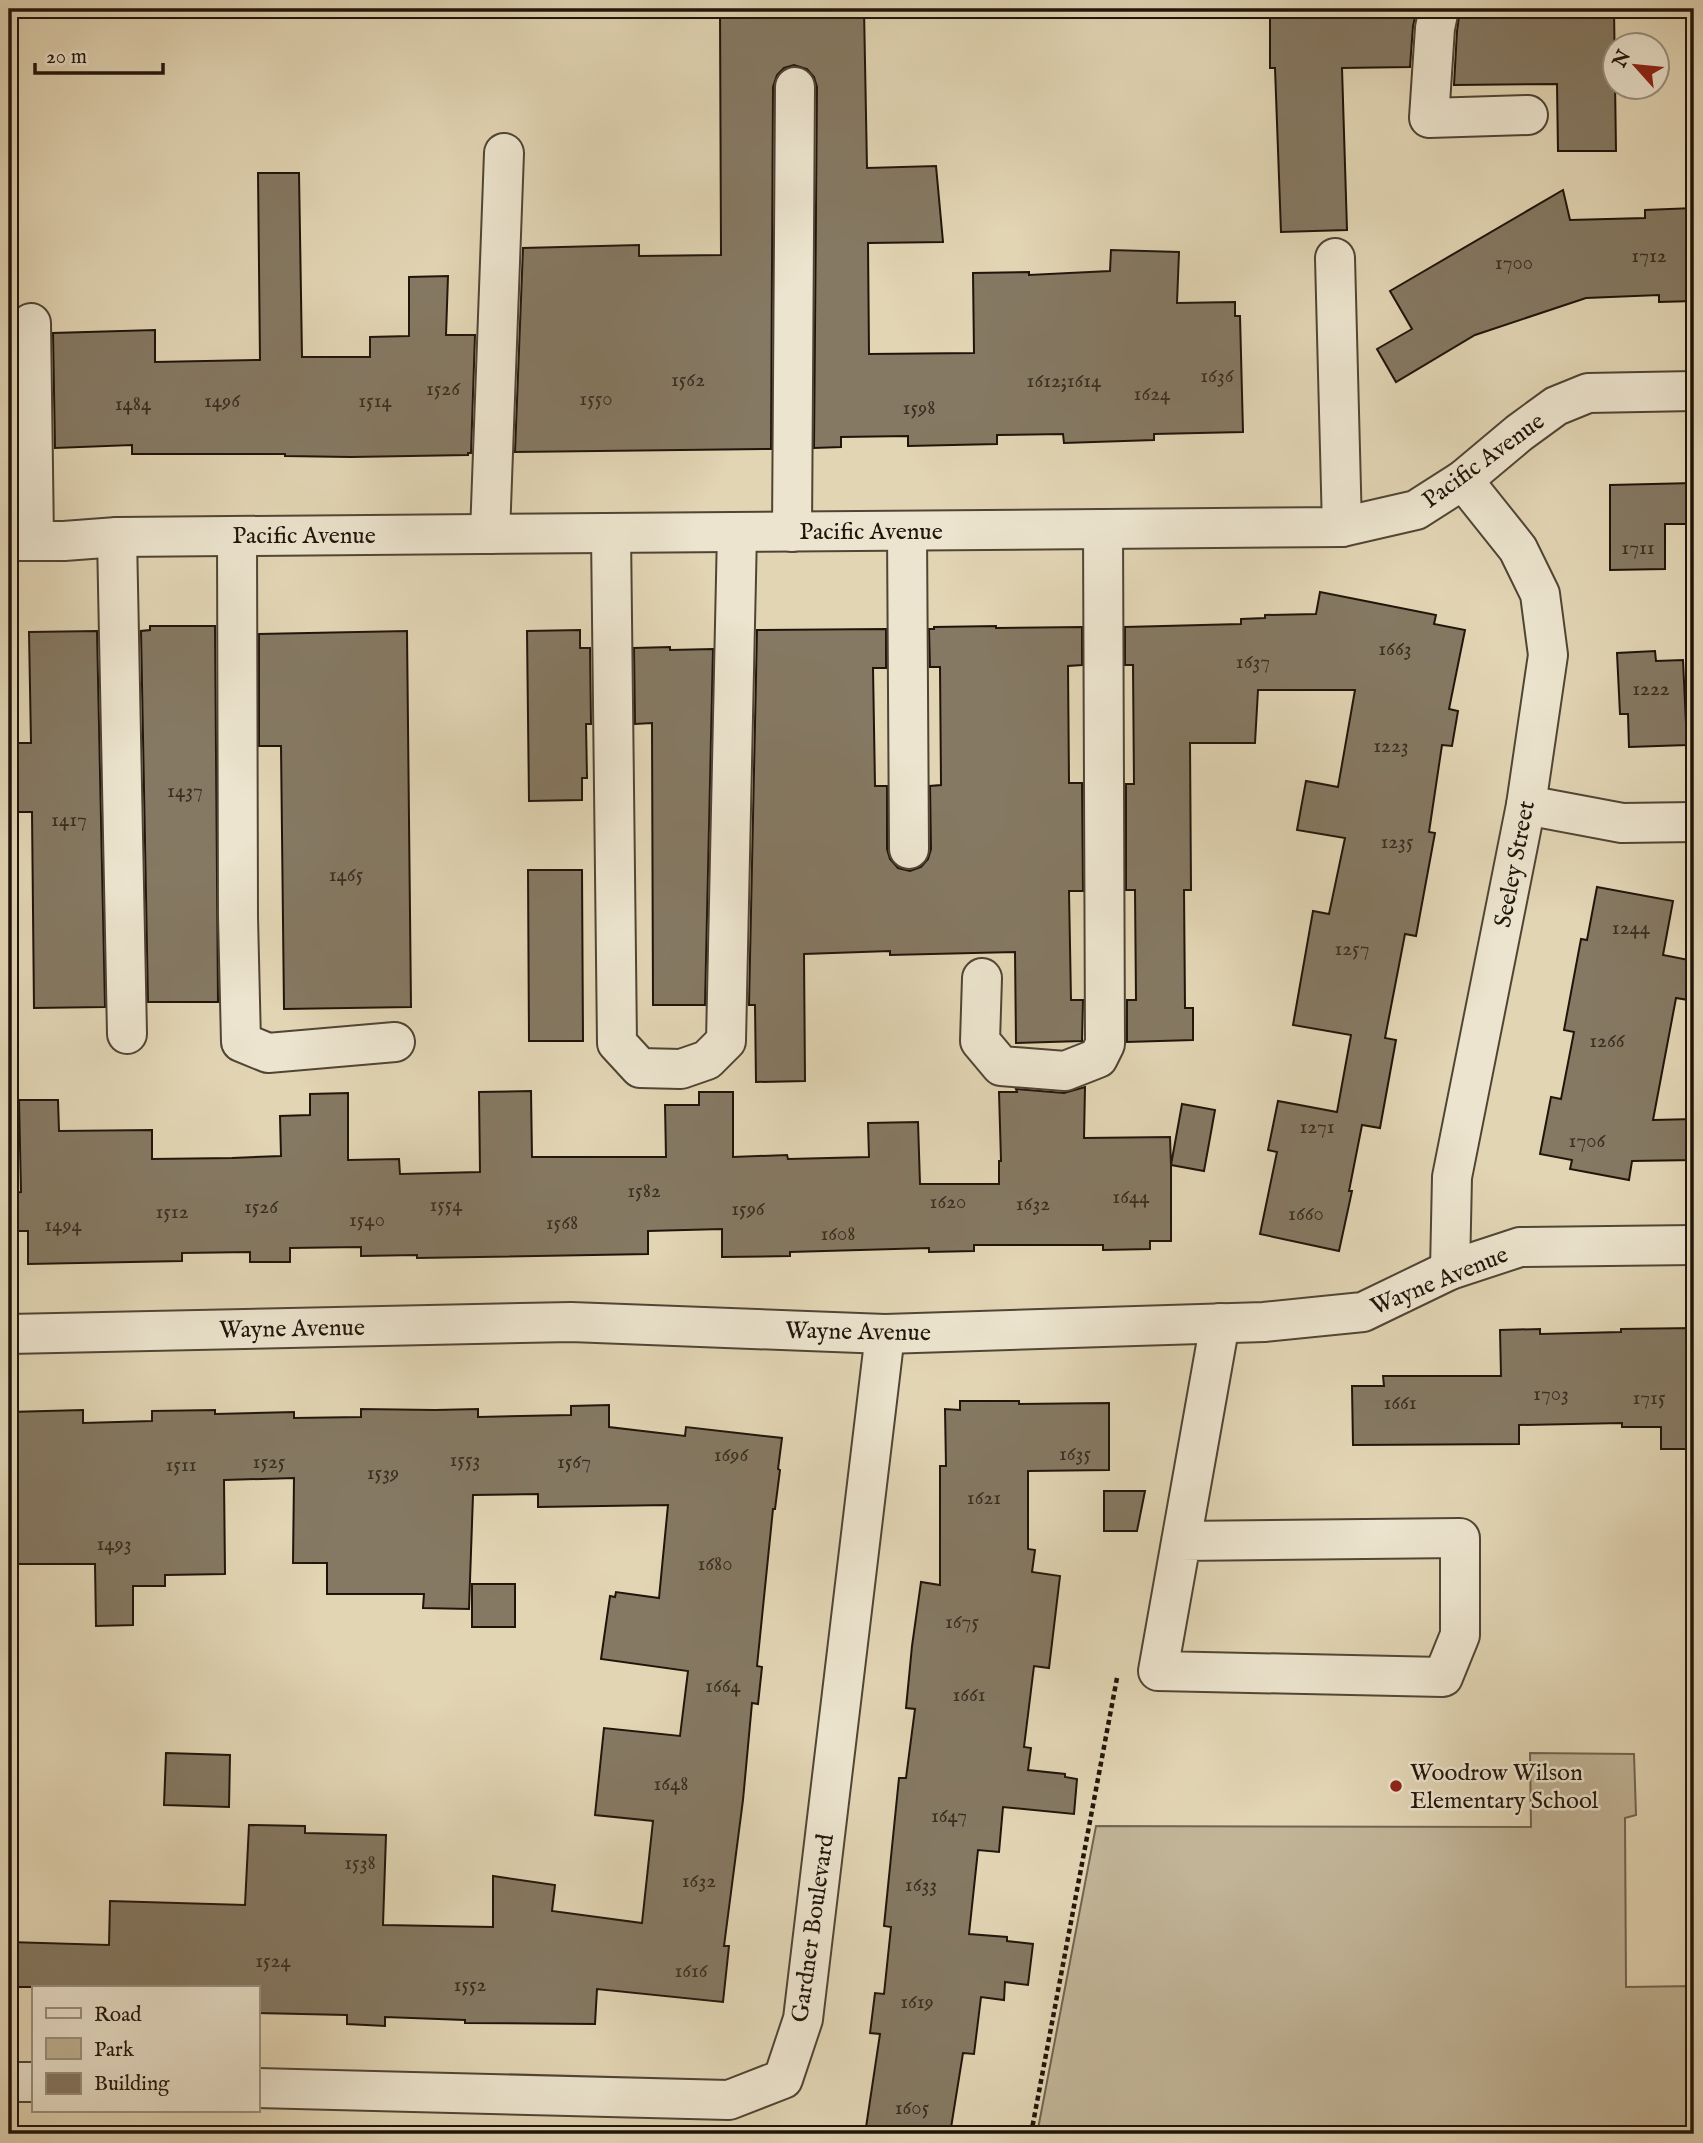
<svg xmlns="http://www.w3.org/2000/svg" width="1703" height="2143" viewBox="0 0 1703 2143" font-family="'IM FELL English',serif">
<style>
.green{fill:#c1b497;stroke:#706451;stroke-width:2}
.building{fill:#857963;stroke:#20150b;stroke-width:2}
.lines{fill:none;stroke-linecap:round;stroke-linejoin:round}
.minor-casing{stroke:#504535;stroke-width:42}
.path{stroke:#20150b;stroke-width:4.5;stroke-dasharray:5 3.5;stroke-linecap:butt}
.minor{stroke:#ece4ce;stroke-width:38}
.poi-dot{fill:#8f2418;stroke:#ece4ce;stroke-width:2.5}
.labels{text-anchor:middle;stroke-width:5;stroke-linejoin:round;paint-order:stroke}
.number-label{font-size:21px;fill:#392e21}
.street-label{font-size:24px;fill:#20150b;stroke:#ece4ce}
.poi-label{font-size:24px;fill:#20150b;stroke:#ece4ce;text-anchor:start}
</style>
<rect width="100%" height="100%" fill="#e2d5b4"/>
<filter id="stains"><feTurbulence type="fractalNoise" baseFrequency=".00286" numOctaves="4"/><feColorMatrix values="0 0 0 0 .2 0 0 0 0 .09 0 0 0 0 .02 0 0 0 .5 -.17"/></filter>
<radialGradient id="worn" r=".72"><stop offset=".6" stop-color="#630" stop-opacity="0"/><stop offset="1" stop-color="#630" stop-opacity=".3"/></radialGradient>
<!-- green -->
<path class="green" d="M1530 1753 1634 1754 1636 1815 1625 1818 1626 1987 1694 1986V2134H1037L1096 1826 1531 1827Z"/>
<!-- building -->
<g class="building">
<path d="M720 9H864L867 168 936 166 943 242 868 243 869 354 974 353 973 273 1029 272V275L1110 271 1111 250 1179 252 1177 303 1235 302V316H1240L1243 432 1154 434V440L1064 443 1063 434 997 435V444L908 446V436L841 437V447L814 448 817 87 814 77 807 69 794 65 784 68 777 75 773 87 771 449 515 452 523 248 639 245V256L721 255Z"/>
<path d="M1270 9H1417L1413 26 1410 67 1342 68 1347 230 1281 232 1275 68H1270Z"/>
<path d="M1460 9H1614L1616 151H1558L1557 84 1454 85 1457 31Z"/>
<path d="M258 173H299L302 357H370V337L409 336V277L448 276 446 335H475L471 453H468V455L351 457 285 456V454H132V445L55 448 53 333 155 330V362L260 360Z"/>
<path d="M1563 190 1570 220 1645 218V210L1694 208V301L1659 302V295L1586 298 1475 335 1396 382 1377 349 1412 329 1390 291Z"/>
<path d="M1694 483V524H1665V569L1610 570V485Z"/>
<path d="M1320 592 1436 615 1434 624 1465 630 1449 709 1458 711 1452 746 1442 745 1429 832 1435 833 1416 936 1405 934 1385 1038 1396 1040 1380 1128 1362 1125 1349 1191H1352L1339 1251 1260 1234 1277 1152 1268 1150 1278 1101 1337 1112 1351 1035 1293 1025 1313 911 1329 914 1345 838 1297 830 1306 781 1338 787 1355 690H1258L1255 743H1190L1191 890H1184L1185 1008H1193V1040L1127 1042V1000H1136L1135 890H1126V784H1134L1133 665H1125V627L1241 624V619L1265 618V615L1316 614Z"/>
<path d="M150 626H215L218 1002H148L141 631 150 630Z"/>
<path d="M996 626V628L1082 627V665L1068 666 1069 783H1082L1083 891H1069L1071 1000H1083L1082 1041 1016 1043 1015 952 890 955V951L804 954 805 1081 756 1082 755 1005H749L757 630 886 629V668H873L875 786H887V849L890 859 898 868 910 871 921 867 928 859 931 849 930 786 941 785 940 667H930L929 629H934V627Z"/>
<path d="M580 630V648H590L591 724H586L587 778H582V800L529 801 527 631Z"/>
<path d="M97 631 105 1007 34 1008 32 812H9V743H31L29 632Z"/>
<path d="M407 631 411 1007 284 1009 281 746H259V634Z"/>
<path d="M670 647V650L713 649 705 1005H653L652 723 635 724 634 648Z"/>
<path d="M1655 651 1656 661 1683 660 1687 745 1629 747 1628 714H1620L1617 653Z"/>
<path d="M528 870H582L583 1041H529Z"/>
<path d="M1597 887 1673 901 1663 955 1694 961V1001L1676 998 1653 1120 1694 1119V1160L1632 1161 1629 1180 1570 1169 1572 1160 1540 1154 1551 1097 1561 1099 1574 1032 1564 1030 1581 939 1587 940Z"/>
<path d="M1085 1087 1084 1138 1170 1137 1171 1165 1182 1104 1215 1110 1204 1171 1171 1165V1241H1150V1249L1103 1250V1245H974V1251L929 1252V1248L790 1252V1256L722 1257V1229L648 1231V1254L417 1258V1255L361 1256V1247L290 1248V1262H250V1252L182 1253V1261L28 1264V1231H9V1193L21 1192 19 1100H58L59 1131 152 1130V1159L232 1158 281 1156 280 1116 310 1115V1094L348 1093V1160L399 1159 400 1174 480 1172 479 1092 531 1091 532 1157H666L665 1105H699V1092H733V1157L787 1155 788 1159 869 1157 868 1123 918 1122 920 1184H999V1161H1001L999 1092H1017L1016 1089 1064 1093Z"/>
<path d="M1694 1328V1449H1661V1427H1622V1423L1519 1425V1444L1353 1445 1352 1386H1384L1383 1376H1501L1500 1330 1540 1329V1334L1621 1332V1329Z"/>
<path d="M960 1401H1019V1404L1109 1403V1470L1028 1471V1549L1035 1550 1032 1572 1060 1576 1049 1668 1034 1666 1024 1747 1031 1748 1028 1770 1065 1774V1777L1077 1779 1074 1814 1003 1807 999 1852 978 1850 969 1934 1007 1937V1941L1033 1944 1028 1985 1005 1982 1004 2000 981 1997 974 2054 963 2053 950 2134H865L880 2034 870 2033 875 1993 884 1994 891 1927 884 1926 899 1778H906L915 1709 906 1708 912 1646 921 1582 940 1585V1466H946L945 1409 960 1410Z"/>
<path d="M609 1405V1427L685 1436 686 1427 782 1438 778 1469 780 1470 775 1509H773L757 1666 762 1667 758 1704 752 1703 743 1800 724 1946H729L723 2002 597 1989 595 2024 465 2023V2020L385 2017V2026L347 2024V2015L257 2013V1987H9V1942L109 1945 110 1901 245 1905 249 1825 305 1826V1833L386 1835 383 1925 493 1927V1876L555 1885 552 1911 642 1923 653 1821 595 1815 604 1728 680 1736 688 1671 601 1659 610 1596 615 1597 616 1592 659 1598 668 1505 538 1507V1494L473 1495 469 1609 423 1608 424 1594H327V1563H293L294 1478 224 1480 225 1574 165 1575V1586H133V1625L96 1626 95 1564H10L9 1412 83 1410V1423L152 1421V1411L215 1410V1414L294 1412V1418L361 1417V1409L435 1410 478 1409V1417L571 1415V1406Z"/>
<path d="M1104 1491H1145L1137 1531H1104Z"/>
<rect x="472" y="1584" width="43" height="43"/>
<path d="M166 1753 230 1755 229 1807 164 1805Z"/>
</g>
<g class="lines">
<defs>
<g id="minor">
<path d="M1439 9 1435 28 1429 118 1528 115"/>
<path d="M1335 258 1342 527"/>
<path d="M31 323 34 541"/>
<path d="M907 531 909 849"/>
<path d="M792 532 795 87"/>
<path d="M611 533 617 1043 640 1068 681 1069 707 1060 726 1041 737 532"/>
<path d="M490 534 504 153"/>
<path d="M237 536 238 917 241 1042 268 1053 395 1042"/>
<path d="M117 537 127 1034"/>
<path d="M9 541H64L117 537 1342 527 1416 510 1463 480 1519 433 1556 406 1588 393 1694 391"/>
<path d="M1526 805 1622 823 1694 822"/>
<path d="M982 978 980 1041 1001 1066 1065 1071 1098 1058 1105 1044 1103 529"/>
<path d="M1450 1270 1452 1177 1526 805 1548 655 1540 594 1518 549 1463 480"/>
<path d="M9 1334 571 1322 885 1334 1264 1322 1363 1312 1450 1270 1520 1247 1694 1245"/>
<path d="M1181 1541 1460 1538V1635L1443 1677 1158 1671C1179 1555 1199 1439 1220 1323"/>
<path d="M9 2082H33"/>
<path d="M257 2088 729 2100 783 2079 803 2019 885 1334"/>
</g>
</defs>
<!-- minor casing -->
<use href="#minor" class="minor-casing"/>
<!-- path -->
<path class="path" d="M1031 2134 1117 1678"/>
<!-- minor -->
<use href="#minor" class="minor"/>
</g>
<!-- markers -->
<circle class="poi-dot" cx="1396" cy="1786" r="7"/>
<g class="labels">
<!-- number labels -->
<g class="number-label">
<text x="1649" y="262">1712</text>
<text x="1514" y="269">1700</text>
<text x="1217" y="382">1636</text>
<text x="688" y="386">1562</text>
<text x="1064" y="387">1612;1614</text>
<text x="443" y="395">1526</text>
<text x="1152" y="400">1624</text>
<text x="596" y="405">1550</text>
<text x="222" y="407">1496</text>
<text x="375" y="407">1514</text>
<text x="133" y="410">1484</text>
<text x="919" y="414">1598</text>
<text x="1638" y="554">1711</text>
<text x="1395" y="655">1663</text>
<text x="1253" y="668">1637</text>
<text x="1651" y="695">1222</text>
<text x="1391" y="752">1223</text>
<text x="185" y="797">1437</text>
<text x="69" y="826">1417</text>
<text x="1397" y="848">1235</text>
<text x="346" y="881">1465</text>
<text x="1631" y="934">1244</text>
<text x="1352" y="955">1257</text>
<text x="1607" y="1047">1266</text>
<text x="1317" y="1133">1271</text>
<text x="1587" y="1147">1706</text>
<text x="644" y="1197">1582</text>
<text x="1131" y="1203">1644</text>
<text x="948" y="1208">1620</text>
<text x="1033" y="1210">1632</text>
<text x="446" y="1211">1554</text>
<text x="261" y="1213">1526</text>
<text x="748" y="1215">1596</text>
<text x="172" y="1218">1512</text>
<text x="1306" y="1220">1660</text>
<text x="367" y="1226">1540</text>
<text x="562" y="1229">1568</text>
<text x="63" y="1231">1494</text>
<text x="838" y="1240">1608</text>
<text x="1551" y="1400">1703</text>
<text x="1649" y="1404">1715</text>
<text x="1400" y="1409">1661</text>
<text x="1075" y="1460">1635</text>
<text x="731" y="1461">1696</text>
<text x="465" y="1466">1553</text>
<text x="269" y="1468">1525</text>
<text x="574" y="1468">1567</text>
<text x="181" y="1471">1511</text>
<text x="383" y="1479">1539</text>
<text x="984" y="1504">1621</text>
<text x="114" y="1550">1493</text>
<text x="715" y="1570">1680</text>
<text x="962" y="1628">1675</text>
<text x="723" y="1692">1664</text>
<text x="969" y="1701">1661</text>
<text x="671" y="1790">1648</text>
<text x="949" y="1822">1647</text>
<text x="360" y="1869">1538</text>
<text x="699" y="1887">1632</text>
<text x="921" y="1891">1633</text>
<text x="273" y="1967">1524</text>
<text x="691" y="1977">1616</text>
<text x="470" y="1991">1552</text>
<text x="917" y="2008">1619</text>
<text x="912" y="2114">1605</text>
</g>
<!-- street labels -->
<g class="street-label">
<text transform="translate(1483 460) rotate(-36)" y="8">Pacific Avenue</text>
<text x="871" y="539">Pacific Avenue</text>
<text x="304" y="543">Pacific Avenue</text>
<text transform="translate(1514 864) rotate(-79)" y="8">Seeley Street</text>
<text transform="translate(1439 1280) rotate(-22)" y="8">Wayne Avenue</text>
<text transform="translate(292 1328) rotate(-1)" y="8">Wayne Avenue</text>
<text transform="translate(858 1331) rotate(1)" y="8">Wayne Avenue</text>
<text transform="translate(812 1928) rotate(-82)" y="8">Gardner Boulevard</text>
</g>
<!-- poi labels -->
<g class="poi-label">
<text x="1410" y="1780">Woodrow Wilson<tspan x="1410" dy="28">Elementary School</tspan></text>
</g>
</g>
<!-- margin -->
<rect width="1703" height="2143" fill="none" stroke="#e2d5b4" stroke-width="35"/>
<rect x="10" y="10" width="1682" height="2122" fill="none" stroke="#20150b" stroke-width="3.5"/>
<rect x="18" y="18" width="1668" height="2108" fill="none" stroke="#20150b" stroke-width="2"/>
<!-- legend -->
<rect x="32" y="1986" width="228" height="126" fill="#ece4ce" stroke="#9a9180" stroke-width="2"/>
<rect x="46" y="2008" width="35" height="10" fill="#ece4ce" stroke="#9a9180" stroke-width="2"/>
<text x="94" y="2021" font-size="21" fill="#20150b">Road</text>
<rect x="46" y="2038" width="35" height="21" fill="#c1b497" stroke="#9a9180" stroke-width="2"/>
<text x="94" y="2056" font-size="21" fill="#20150b">Park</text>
<rect x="46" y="2073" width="35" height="21" fill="#857963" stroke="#9a9180" stroke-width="2"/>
<text x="94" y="2090" font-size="21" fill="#20150b">Building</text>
<!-- north arrow -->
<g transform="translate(1636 66) rotate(297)"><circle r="33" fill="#ece4ce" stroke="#9a9180" stroke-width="2"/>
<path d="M0-5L12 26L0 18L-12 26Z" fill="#8f2418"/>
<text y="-10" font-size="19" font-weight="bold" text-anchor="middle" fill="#20150b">N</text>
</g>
<!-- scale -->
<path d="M35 63v10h128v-10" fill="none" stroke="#20150b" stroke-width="3.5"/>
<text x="46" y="63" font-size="21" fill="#20150b" stroke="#ece4ce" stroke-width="5" paint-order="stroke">20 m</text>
<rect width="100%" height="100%" filter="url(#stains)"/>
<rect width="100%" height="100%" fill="url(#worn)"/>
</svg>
